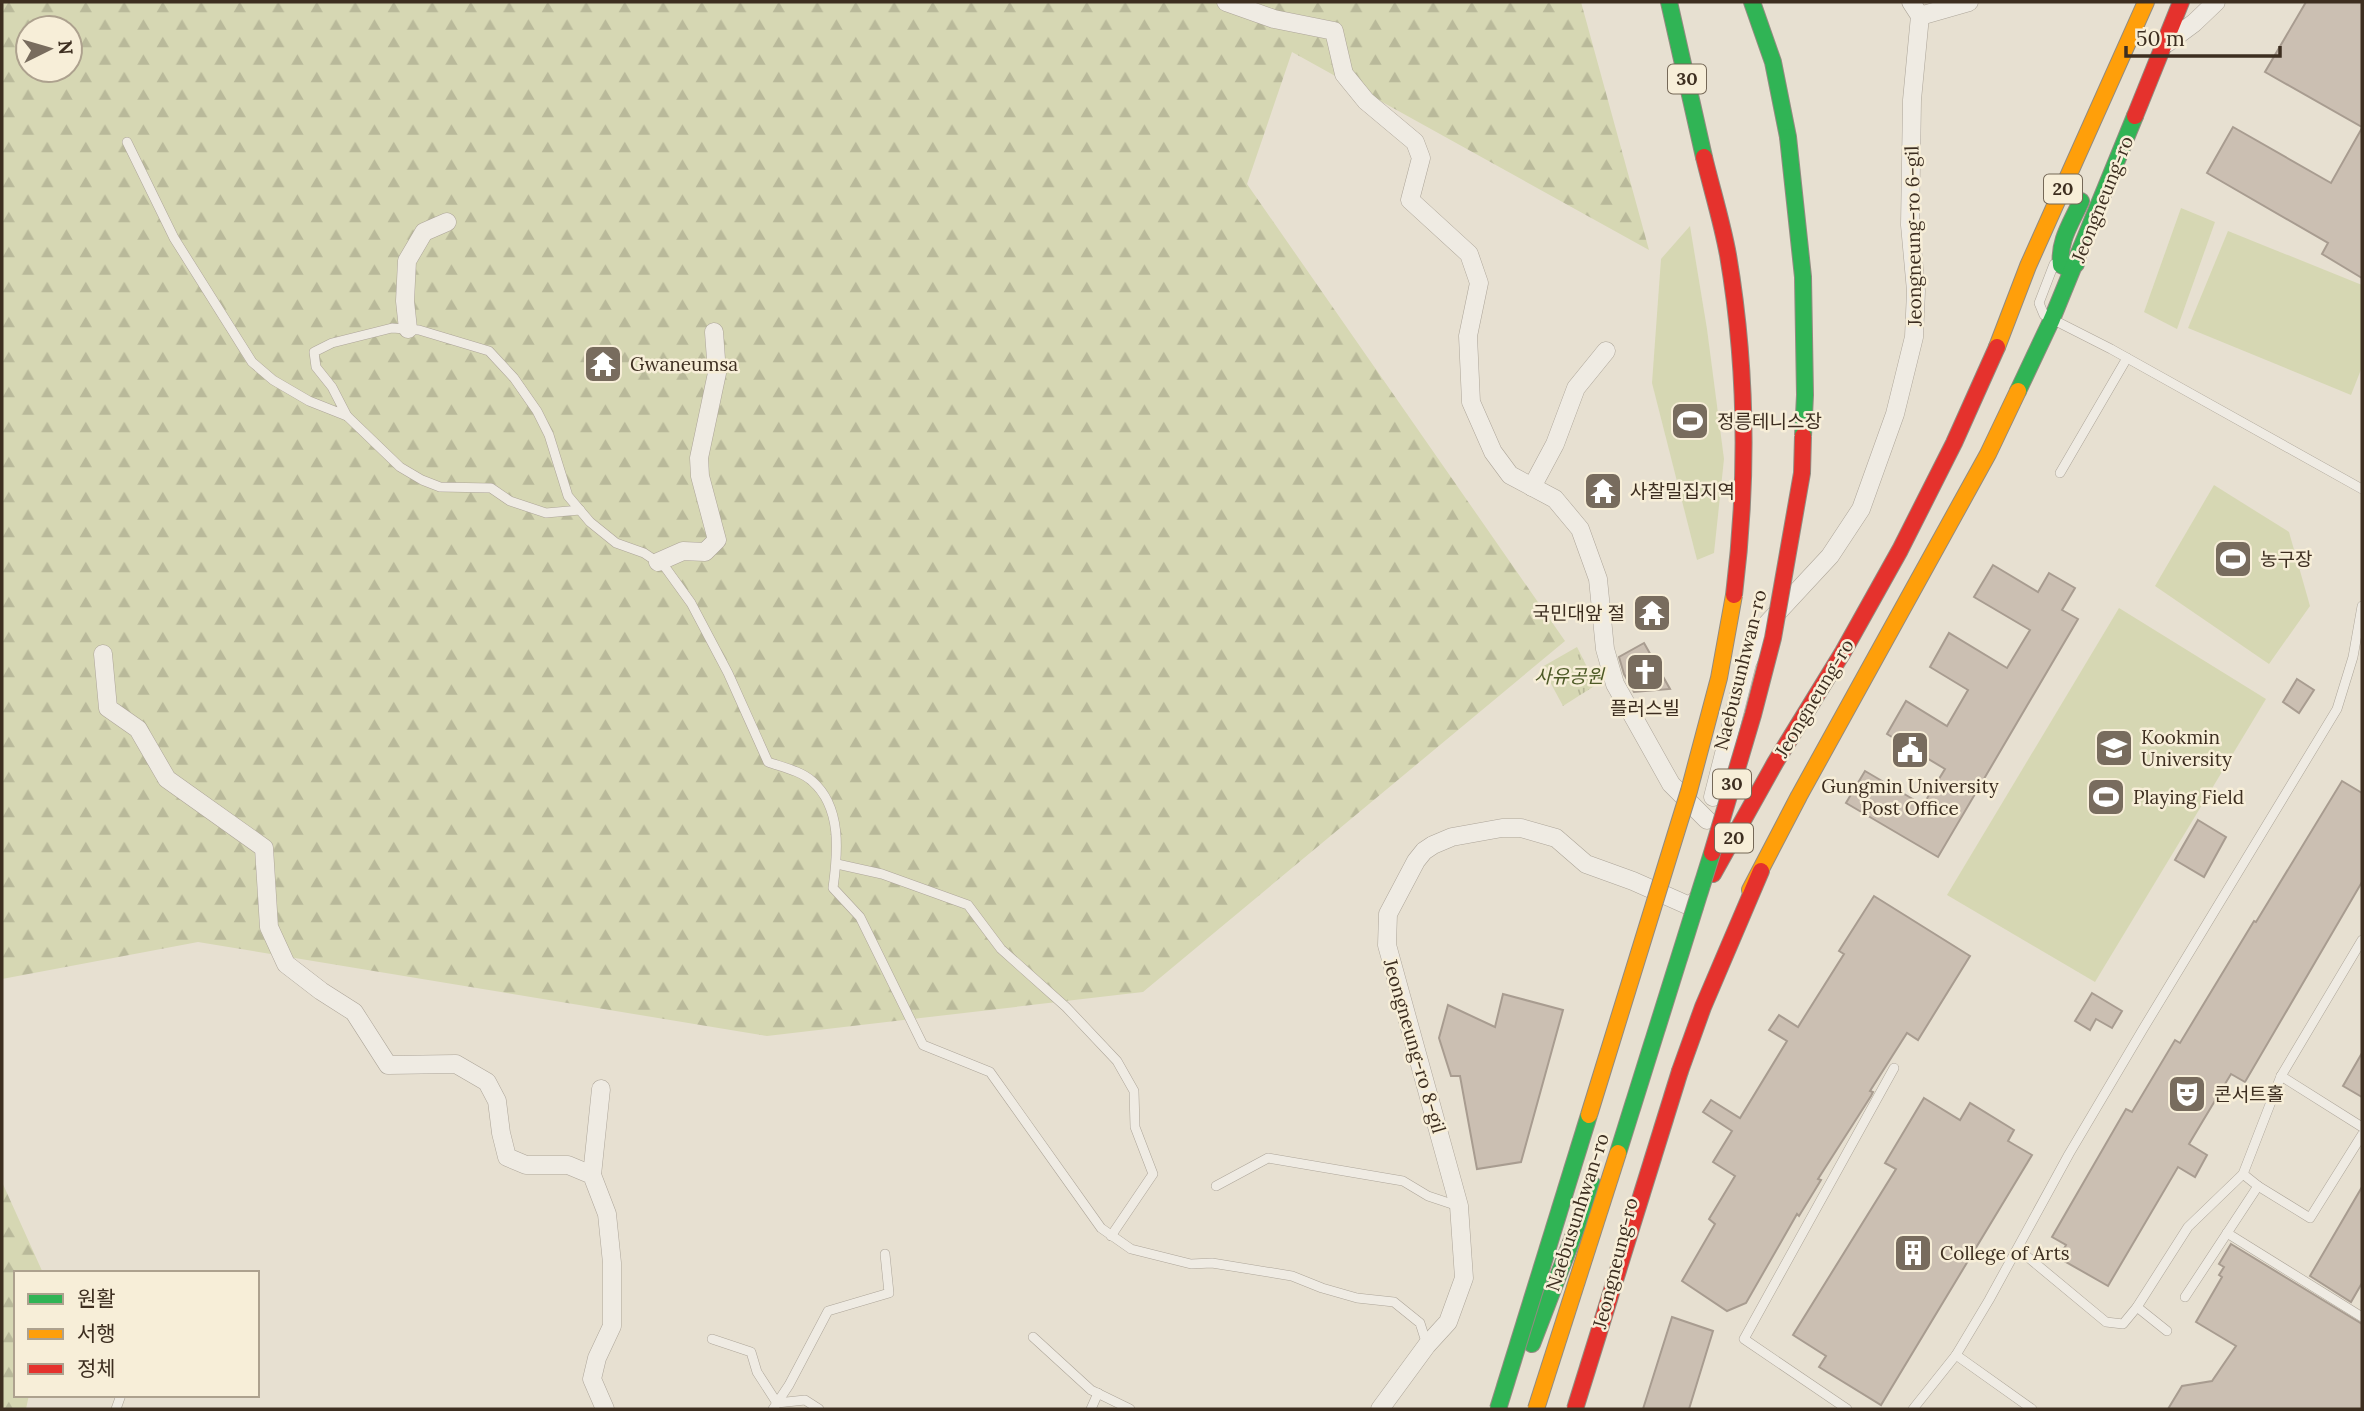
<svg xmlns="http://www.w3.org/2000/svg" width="2364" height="1411" viewBox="0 0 2364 1411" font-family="Lora,'Noto Sans KR',serif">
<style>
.green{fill:#d6d7b3}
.forest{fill:url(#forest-firs);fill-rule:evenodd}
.park{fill:url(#park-tufts)}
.building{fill:#cbbfb2;stroke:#a89c90;stroke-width:2}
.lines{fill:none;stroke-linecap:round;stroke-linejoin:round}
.lane-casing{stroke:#ada599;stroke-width:10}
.street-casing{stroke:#ada599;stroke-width:19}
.fast-casing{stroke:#928b80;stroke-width:18}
.slow-casing{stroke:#928b80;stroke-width:18}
.jam-casing{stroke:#928b80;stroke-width:18}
.lane{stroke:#efebe3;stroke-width:9}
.street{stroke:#efebe3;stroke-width:18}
.fast{stroke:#30b455;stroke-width:16}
.slow{stroke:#ff9f0a;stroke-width:16}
.jam{stroke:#e5322d;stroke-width:16}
.fast-bridge-casing{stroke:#928b80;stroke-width:18;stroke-linecap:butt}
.slow-bridge-casing{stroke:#928b80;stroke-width:18;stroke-linecap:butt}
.jam-bridge-casing{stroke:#928b80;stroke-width:18;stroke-linecap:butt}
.fast-bridge{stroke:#30b455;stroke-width:16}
.slow-bridge{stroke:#ff9f0a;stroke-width:16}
.jam-bridge{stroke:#e5322d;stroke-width:16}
.labels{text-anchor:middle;stroke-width:5;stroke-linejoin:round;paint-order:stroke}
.shield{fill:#f7eed8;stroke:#756857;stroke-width:2}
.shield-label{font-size:18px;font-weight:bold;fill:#3d2e20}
.street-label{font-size:19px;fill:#3d2e20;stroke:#f7eed8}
.poi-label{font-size:19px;fill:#3d2e20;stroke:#f7eed8;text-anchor:start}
.park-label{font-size:19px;font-style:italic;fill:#4d5a26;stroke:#f7eed8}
</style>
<defs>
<pattern id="forest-firs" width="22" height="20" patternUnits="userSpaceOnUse" patternTransform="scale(1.75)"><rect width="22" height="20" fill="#d6d7b3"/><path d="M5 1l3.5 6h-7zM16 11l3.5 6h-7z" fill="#b9b99a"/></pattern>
<pattern id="park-tufts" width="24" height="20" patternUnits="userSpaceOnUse" patternTransform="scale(1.75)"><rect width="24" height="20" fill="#d6d7b3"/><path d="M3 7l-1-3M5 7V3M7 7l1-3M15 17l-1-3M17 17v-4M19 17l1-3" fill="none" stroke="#b9b99a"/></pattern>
</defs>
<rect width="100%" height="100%" fill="#e7e0d1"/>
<!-- green -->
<g class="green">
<path d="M2181 208 2215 222 2177 329 2144 312Z"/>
<path d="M1690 226 1707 329 1724 459 1714 553 1697 560 1652 383 1661 259Z"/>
<path d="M2228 231 2362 285V367L2351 395 2188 328Z"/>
<path d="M2214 485 2289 532 2310 606 2269 664 2155 586Z"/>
<path d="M2119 608 2266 699 2095 982 1947 895Z"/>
</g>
<!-- forest -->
<g class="forest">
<path d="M2 2H1581L1649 250 1292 52 1247 184 1565 641 1143 992 767 1036 198 942 2 979ZM28 28H70V70H28Z"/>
<path d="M2 1182 43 1273H16V1395H29L26 1409H2Z"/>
</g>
<!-- park -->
<path class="park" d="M1577 647 1596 685 1563 706 1542 667Z"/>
<!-- building -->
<g class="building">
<path d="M2306 2H2362V127L2265 72Z"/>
<path d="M2233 127 2331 183 2362 128V278L2322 254 2328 243 2207 173Z"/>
<path d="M1993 565 2038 592 2049 573 2075 588 2062 610 2078 619 1938 857 1846 803 1865 771 1923 805 1945 769 1887 734 1906 701 1947 726 1968 690 1930 667 1949 633 2007 668 2030 630 1974 597Z"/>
<path d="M1644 643 1670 689 1634 692 1624 674 1619 657Z"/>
<path d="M2297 679 2314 690 2299 713 2283 702Z"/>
<path d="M2342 781 2362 793V882L2245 1082 2231 1074 2189 1144 2207 1155 2195 1177 2178 1167 2108 1286 2059 1258 2066 1245 2052 1237 2126 1109 2132 1112 2175 1040 2180 1043 2254 921 2256 922Z"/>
<path d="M2198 820 2226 837 2204 877 2175 860Z"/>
<path d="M1874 896 1970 956 1918 1040 1907 1033 1870 1091 1873 1092 1871 1096 1818 1179 1821 1180 1799 1216 1797 1214 1746 1303 1727 1311 1682 1281 1715 1224 1709 1219 1735 1176 1713 1162 1732 1131 1703 1112 1711 1100 1740 1118 1787 1041 1769 1030 1779 1015 1798 1027 1844 954 1839 951Z"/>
<path d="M2092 993 2122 1011 2112 1028 2096 1019 2090 1030 2075 1021Z"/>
<path d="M1503 994 1563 1010 1521 1162 1477 1169 1460 1076H1451L1439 1038 1448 1005 1495 1027Z"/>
<path d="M2362 1053V1097L2343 1086Z"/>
<path d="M1924 1098 1960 1120 1970 1103 2014 1130 2008 1141 2032 1155 1881 1405 1819 1367 1826 1356 1793 1335 1896 1169 1885 1163Z"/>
<path d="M2362 1187V1283L2351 1302 2310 1276Z"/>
<path d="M2231 1244 2362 1324V1409H2168L2182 1386 2212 1381 2236 1346 2196 1322 2222 1277 2219 1275 2224 1267 2219 1264Z"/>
<path d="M1672 1317 1713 1331 1689 1409H1643Z"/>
</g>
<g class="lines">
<defs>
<g id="lane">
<path d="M127 142 174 238 252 362 273 380 309 401 347 416 332 387 316 367 314 352 332 343 392 328 419 330 489 351 514 378 537 411 549 435 568 496 590 522 616 543 644 553 665 567 691 603 728 673 768 762C782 767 801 771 812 781 842 807 838 852 833 888L860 917 923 1045 990 1072 1101 1228 1131 1249 1191 1264 1212 1263 1292 1276 1322 1288 1357 1298 1394 1302 1420 1323 1427 1345"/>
<path d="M2054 264 2039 303 2044 315 2111 349 2362 489"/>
<path d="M347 416 400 467 422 480 440 487 491 488 510 501 546 513 580 510"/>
<path d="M2060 473 2127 358"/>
<path d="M837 864 882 874 968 905 1001 949 1066 1007 1117 1061 1134 1091 1135 1127 1153 1174 1111 1236"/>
<path d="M2281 1076 2362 1127"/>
<path d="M2243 1174 2258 1186 2310 1218 2362 1135"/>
<path d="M1216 1186 1268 1158 1403 1181 1428 1196 1458 1206"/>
<path d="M2227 1233 2362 1317"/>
<path d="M2018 1249 2106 1322 2123 1324 2137 1307 2188 1227 2243 1174 2281 1076 2362 940"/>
<path d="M2185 1297 2258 1186"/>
<path d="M2137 1307 2167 1331"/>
<path d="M1033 1337 1091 1390 1130 1409"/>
<path d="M712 1339 751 1352 757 1372 777 1403 805 1400 819 1409"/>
<path d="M1956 1355 1989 1300 2069 1154 2143 1029 2337 709 2353 657 2362 606"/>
<path d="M116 1409 121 1395"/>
<path d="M773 1409 789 1385 828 1311 889 1293 885 1254"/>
<path d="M1091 1409 1098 1393"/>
<path d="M1847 1409 1744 1339 1894 1068"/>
<path d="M1913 1409 1956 1355 2032 1409"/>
</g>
<g id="street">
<path d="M1226 2 1274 19 1334 31 1344 74 1366 101 1415 142 1421 158 1410 200 1469 254 1479 283 1468 336 1471 402 1493 452 1510 475 1555 499 1580 529 1598 579 1605 649 1615 684 1671 784 1707 820"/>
<path d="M1920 16 1969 2"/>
<path d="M2167 43 2194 23 2216 2"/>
<path d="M408 329 405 301 407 261 424 232 447 222"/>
<path d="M1532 487 1555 444 1576 388 1606 351"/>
<path d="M658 562 683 551 705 552 717 540 700 476 699 458 717 373 714 332"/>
<path d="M103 654 108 708 138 729 167 779 264 848 269 927 286 964 321 991 354 1012 388 1065 456 1064 487 1082 497 1101 501 1133 507 1157 526 1165H568L592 1175 607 1214 612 1263V1326L597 1358 592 1379 605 1409"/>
<path d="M1713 797 1747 663 1757 641 1765 626 1830 556 1861 509 1895 414 1914 337 1916 291 1910 225 1912 100 1920 16 1911 2"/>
<path d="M592 1175 601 1089"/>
<path d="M1380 1409 1427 1345 1448 1322 1464 1278 1459 1206 1387 945 1388 914 1416 861 1424 851 1433 845 1452 837 1502 828H1521L1556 838 1586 864 1633 881 1694 908 1695 901"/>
</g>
<g id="fast">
<path d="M1669 2 1704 157"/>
<path d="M1752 2 1773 62 1788 137"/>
<path d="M2076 264 2065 267 2061 265C2058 241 2072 222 2081 201"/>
<path d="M2018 391 2052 319 2135 116"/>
<path d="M1532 1344 1593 1185"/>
</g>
<g id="slow">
<path d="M1997 347 2028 266 2146 2"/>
<path d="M1750 890 1799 796 1988 454 2018 391"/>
</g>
<g id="jam">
<path d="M2135 116 2181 2"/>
<path d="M1713 874 1775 763 1843 652 1900 550 1954 443 1997 347"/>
<path d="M1680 1071 1703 1007 1761 871"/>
</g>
</defs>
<!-- lane casing -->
<use href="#lane" class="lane-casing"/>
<!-- street casing -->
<use href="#street" class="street-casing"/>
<!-- fast casing -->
<use href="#fast" class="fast-casing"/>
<!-- slow casing -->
<use href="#slow" class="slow-casing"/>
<!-- jam casing -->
<use href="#jam" class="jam-casing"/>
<!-- lane -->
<use href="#lane" class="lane"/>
<!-- street -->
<use href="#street" class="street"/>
<!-- fast -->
<use href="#fast" class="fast"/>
<!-- slow -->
<use href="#slow" class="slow"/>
<!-- jam -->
<use href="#jam" class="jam"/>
<defs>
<g id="fast-bridge">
<path d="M1788 137 1803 277 1805 395 1803 436"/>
<path d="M1618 1153 1712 853"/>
<path d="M1498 1409 1589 1115"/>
</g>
<g id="slow-bridge">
<path d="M1589 1115 1689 791 1719 678 1734 595"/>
<path d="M1536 1409 1618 1153"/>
</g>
<g id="jam-bridge">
<path d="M1704 157C1712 190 1722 222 1728 255 1747 367 1748 482 1734 595"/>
<path d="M1712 853 1753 715 1773 638 1802 473 1803 436"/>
<path d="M1575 1409 1680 1071"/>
</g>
</defs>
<!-- fast-bridge casing -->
<use href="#fast-bridge" class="fast-bridge-casing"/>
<!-- slow-bridge casing -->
<use href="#slow-bridge" class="slow-bridge-casing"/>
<!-- jam-bridge casing -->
<use href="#jam-bridge" class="jam-bridge-casing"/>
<!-- fast-bridge -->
<use href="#fast-bridge" class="fast-bridge"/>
<!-- slow-bridge -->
<use href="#slow-bridge" class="slow-bridge"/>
<!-- jam-bridge -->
<use href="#jam-bridge" class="jam-bridge"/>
</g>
<!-- icons -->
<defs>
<symbol id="temple-square" viewBox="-11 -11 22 22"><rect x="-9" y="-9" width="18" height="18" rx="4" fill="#786c5e" stroke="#f7eed8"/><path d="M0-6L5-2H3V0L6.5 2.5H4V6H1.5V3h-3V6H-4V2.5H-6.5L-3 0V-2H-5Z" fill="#fff"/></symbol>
<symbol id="stadium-square" viewBox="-11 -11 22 22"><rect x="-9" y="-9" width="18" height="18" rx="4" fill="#786c5e" stroke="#f7eed8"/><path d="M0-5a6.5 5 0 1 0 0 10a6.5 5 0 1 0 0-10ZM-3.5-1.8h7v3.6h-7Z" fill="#fff"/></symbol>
<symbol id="church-square" viewBox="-11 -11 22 22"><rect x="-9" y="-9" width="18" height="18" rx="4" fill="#786c5e" stroke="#f7eed8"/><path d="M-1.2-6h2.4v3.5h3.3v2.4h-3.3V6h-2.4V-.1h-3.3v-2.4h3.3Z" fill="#fff"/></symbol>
<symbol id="university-square" viewBox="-11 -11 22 22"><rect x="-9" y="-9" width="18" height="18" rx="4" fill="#786c5e" stroke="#f7eed8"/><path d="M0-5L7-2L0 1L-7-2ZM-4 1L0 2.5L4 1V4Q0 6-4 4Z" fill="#fff"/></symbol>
<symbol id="civic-square" viewBox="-11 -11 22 22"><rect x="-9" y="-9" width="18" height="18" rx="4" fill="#786c5e" stroke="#f7eed8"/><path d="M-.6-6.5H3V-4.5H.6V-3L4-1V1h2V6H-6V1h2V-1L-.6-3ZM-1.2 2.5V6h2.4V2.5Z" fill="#fff"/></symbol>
<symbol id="theatre-square" viewBox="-11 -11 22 22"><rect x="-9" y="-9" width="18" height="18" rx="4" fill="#786c5e" stroke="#f7eed8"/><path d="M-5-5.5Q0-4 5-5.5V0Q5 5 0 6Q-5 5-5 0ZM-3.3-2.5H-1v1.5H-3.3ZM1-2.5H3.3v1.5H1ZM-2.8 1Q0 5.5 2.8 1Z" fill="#fff"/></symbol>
<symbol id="building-square" viewBox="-11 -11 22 22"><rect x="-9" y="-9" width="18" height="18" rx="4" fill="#786c5e" stroke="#f7eed8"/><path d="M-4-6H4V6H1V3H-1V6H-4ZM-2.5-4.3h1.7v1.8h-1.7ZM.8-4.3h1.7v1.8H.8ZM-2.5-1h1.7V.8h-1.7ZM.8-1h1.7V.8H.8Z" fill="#fff"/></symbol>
</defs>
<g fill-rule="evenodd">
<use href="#temple-square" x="581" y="342" width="44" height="44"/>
<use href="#stadium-square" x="1668" y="399" width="44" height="44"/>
<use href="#temple-square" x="1581" y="469" width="44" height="44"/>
<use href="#stadium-square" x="2211" y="537" width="44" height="44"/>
<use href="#temple-square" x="1630" y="591" width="44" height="44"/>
<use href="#church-square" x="1623" y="650" width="44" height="44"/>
<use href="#university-square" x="2092" y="726" width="44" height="44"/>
<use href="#civic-square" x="1888" y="728" width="44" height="44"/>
<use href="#stadium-square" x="2084" y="775" width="44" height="44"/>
<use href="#theatre-square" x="2165" y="1072" width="44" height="44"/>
<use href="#building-square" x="1891" y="1231" width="44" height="44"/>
</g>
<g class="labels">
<!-- shield labels -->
<g class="shield">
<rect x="1668" y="64.5" width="38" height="29" rx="5"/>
<rect x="2044" y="174.5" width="38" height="29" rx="5"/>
<rect x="1713" y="769.5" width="38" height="29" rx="5"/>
<rect x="1715" y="823.5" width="38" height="29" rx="5"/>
</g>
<g class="shield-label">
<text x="1687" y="85">30</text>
<text x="2063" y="195">20</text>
<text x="1732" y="790">30</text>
<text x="1734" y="844">20</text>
</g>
<!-- street labels -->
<g class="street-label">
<text transform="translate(2102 199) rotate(-68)" y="7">Jeongneung-ro</text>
<text transform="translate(1913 236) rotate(-91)" y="7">Jeongneung-ro 6-gil</text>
<text transform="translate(1740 670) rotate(-76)" y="7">Naebusunhwan-ro</text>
<text transform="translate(1814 698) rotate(-59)" y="7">Jeongneung-ro</text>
<text transform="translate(1415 1046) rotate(74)" y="7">Jeongneung-ro 8-gil</text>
<text transform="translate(1577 1212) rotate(-72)" y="7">Naebusunhwan-ro</text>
<text transform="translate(1615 1263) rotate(-76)" y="7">Jeongneung-ro</text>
</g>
<!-- poi labels -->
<g class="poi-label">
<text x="630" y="371">Gwaneumsa</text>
<text x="1717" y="428">정릉테니스장</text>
<text x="1630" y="498">사찰밀집지역</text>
<text x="2260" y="566">농구장</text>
<text x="1625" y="620" text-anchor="end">국민대앞 절</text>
<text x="1645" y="715" text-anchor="middle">플러스빌</text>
<text x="2141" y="744">Kookmin<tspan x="2141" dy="22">University</tspan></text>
<text x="1910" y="793" text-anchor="middle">Gungmin University<tspan x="1910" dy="22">Post Office</tspan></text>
<text x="2133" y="804">Playing Field</text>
<text x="2214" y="1101">콘서트홀</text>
<text x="1940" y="1260">College of Arts</text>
</g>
<!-- park labels -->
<g class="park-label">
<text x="1569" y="683">사유공원</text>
</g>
</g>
<!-- border -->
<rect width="2364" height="1411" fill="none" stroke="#3d2e20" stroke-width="7"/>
<!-- legend -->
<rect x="14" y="1271" width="245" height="126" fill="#f7eed8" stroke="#ada18e" stroke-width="2"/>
<rect x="28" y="1294" width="35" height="10" fill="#30b455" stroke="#ada18e" stroke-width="2"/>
<text x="77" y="1306" font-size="21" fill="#3d2e20">원활</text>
<rect x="28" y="1329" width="35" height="10" fill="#ff9f0a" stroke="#ada18e" stroke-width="2"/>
<text x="77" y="1341" font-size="21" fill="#3d2e20">서행</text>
<rect x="28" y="1364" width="35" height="10" fill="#e5322d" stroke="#ada18e" stroke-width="2"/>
<text x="77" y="1376" font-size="21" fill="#3d2e20">정체</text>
<!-- north arrow -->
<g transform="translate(49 49) rotate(85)"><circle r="33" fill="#f7eed8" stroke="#ada18e" stroke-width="2"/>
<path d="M0-5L12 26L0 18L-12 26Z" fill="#786c5e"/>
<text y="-10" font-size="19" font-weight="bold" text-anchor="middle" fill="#3d2e20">N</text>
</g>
<!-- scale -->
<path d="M2126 46v10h154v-10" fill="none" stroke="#3d2e20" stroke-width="3.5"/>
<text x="2136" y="46" font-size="21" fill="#3d2e20" stroke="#f7eed8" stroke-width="5" paint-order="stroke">50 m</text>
</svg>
